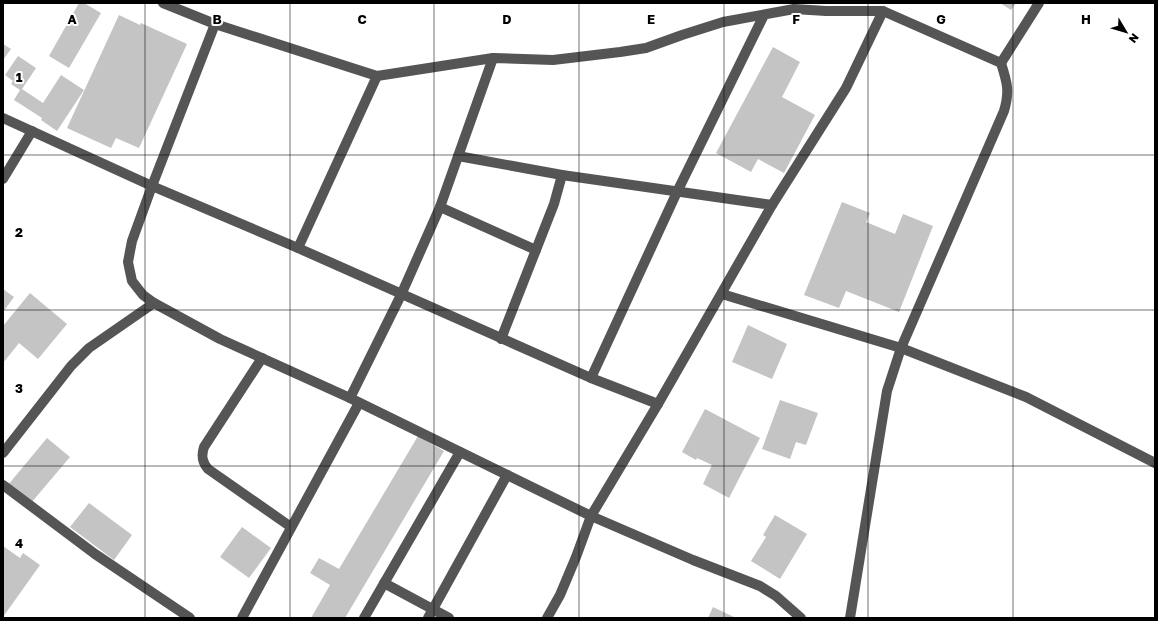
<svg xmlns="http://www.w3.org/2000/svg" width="1158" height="621" viewBox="0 0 1158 621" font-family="'Golos Text',sans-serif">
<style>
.building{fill:#c4c4c4}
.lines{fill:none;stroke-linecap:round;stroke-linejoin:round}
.minor{stroke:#555;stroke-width:10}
.grid{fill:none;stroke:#000;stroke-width:1;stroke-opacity:0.55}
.grid-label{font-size:13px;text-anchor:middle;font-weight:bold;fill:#000;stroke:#fff;stroke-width:4;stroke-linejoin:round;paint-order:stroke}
</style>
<rect width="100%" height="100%" fill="#fff"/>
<!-- building -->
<g class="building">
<path d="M79 3H84L101 13 69 68 49 56Z"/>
<path d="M1000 3H1016L1011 10Z"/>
<path d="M119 15 140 25 141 23 187 44 139 148 116 138 111 148 67 128Z"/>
<path d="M3 44 11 49 3 60Z"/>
<path d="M773 47 800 62 782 97 815 115 784 173 758 159 751 172 716 153Z"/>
<path d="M18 56 36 68 22 89 43 103 61 75 84 90 57 131 41 120 42 118 14 100 20 90 11 84 13 81 5 75Z"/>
<path d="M842 202 870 213 866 222 895 234 903 214 933 226 899 312 846 291 839 308 804 295Z"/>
<path d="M3 289 14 297 3 312Z"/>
<path d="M30 293 67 324 38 359 19 343 3 363V326Z"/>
<path d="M748 325 787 344 772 379 732 362Z"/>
<path d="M780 400 818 413 806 445 796 442 790 459 762 449Z"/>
<path d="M705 409 760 438 729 498 703 484 712 465 697 458 696 460 682 452Z"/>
<path d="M418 436 444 451 345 618H311L330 585 310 573 319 558 339 569Z"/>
<path d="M47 438 70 457 31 503 8 485Z"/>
<path d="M89 503 132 535 114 560 70 527Z"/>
<path d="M775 515 807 534 780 579 751 561 766 537 763 535Z"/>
<path d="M242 527 271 548 249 578 220 557Z"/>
<path d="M3 546 20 558 23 553 40 565 3 617Z"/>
<path d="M713 607 736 618H708Z"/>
</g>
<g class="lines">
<!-- minor -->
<g class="minor">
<path d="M163 3 215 24 377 76 493 58 553 60 620 52 646 48 682 35 723 22 794 9 826 11H883L1001 63C1007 82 1010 91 1004 111L901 348 887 391 850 618"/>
<path d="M215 24 152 186 132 241 128 262 132 281 143 295 154 303 220 339 350 398 591 516 693 560 760 586 776 596 801 618"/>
<path d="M1001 63 1039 3"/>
<path d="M3 118 152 186 298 248 591 378 658 404"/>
<path d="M458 156 562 175 772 205"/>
<path d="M3 179 32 131"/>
<path d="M440 207 536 250"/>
<path d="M298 248 377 76"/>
<path d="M722 294 901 348 1026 397 1155 463"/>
<path d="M501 339 554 204 562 175"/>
<path d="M262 358 204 447C201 456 202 462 208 469L291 527"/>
<path d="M591 378 677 192 764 15"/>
<path d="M350 398 401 295 440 207 493 58"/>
<path d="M3 453 71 366 89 348 154 303"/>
<path d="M3 485 95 554 190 618"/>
<path d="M384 583 449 618"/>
<path d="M242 618 359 403"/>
<path d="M364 618 460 452"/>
<path d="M428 618 507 475"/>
<path d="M547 618 560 595 576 557 591 516 658 404 772 205 846 88 883 11"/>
</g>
</g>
<!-- grid -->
<path class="grid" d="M145 3V618M290 3V618M434 3V618M579 3V618M724 3V618M868 3V618M1013 3V618M3 155H1155M3 310H1155M3 466H1155"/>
<g class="grid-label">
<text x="72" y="24">A</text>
<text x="217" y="24">B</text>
<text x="362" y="24">C</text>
<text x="507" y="24">D</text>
<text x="651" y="24">E</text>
<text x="796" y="24">F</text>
<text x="941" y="24">G</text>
<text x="1086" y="24">H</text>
<text x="19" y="82">1</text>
<text x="19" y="237">2</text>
<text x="19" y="393">3</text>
<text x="19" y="548">4</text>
</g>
<!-- border -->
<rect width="1158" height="621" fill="none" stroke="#000000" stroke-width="8"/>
<!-- north arrow -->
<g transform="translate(1126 32) rotate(128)" stroke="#ffffff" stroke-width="3" paint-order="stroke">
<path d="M0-3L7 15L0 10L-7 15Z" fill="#000000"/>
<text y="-6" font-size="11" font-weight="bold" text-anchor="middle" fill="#000000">N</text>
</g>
</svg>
